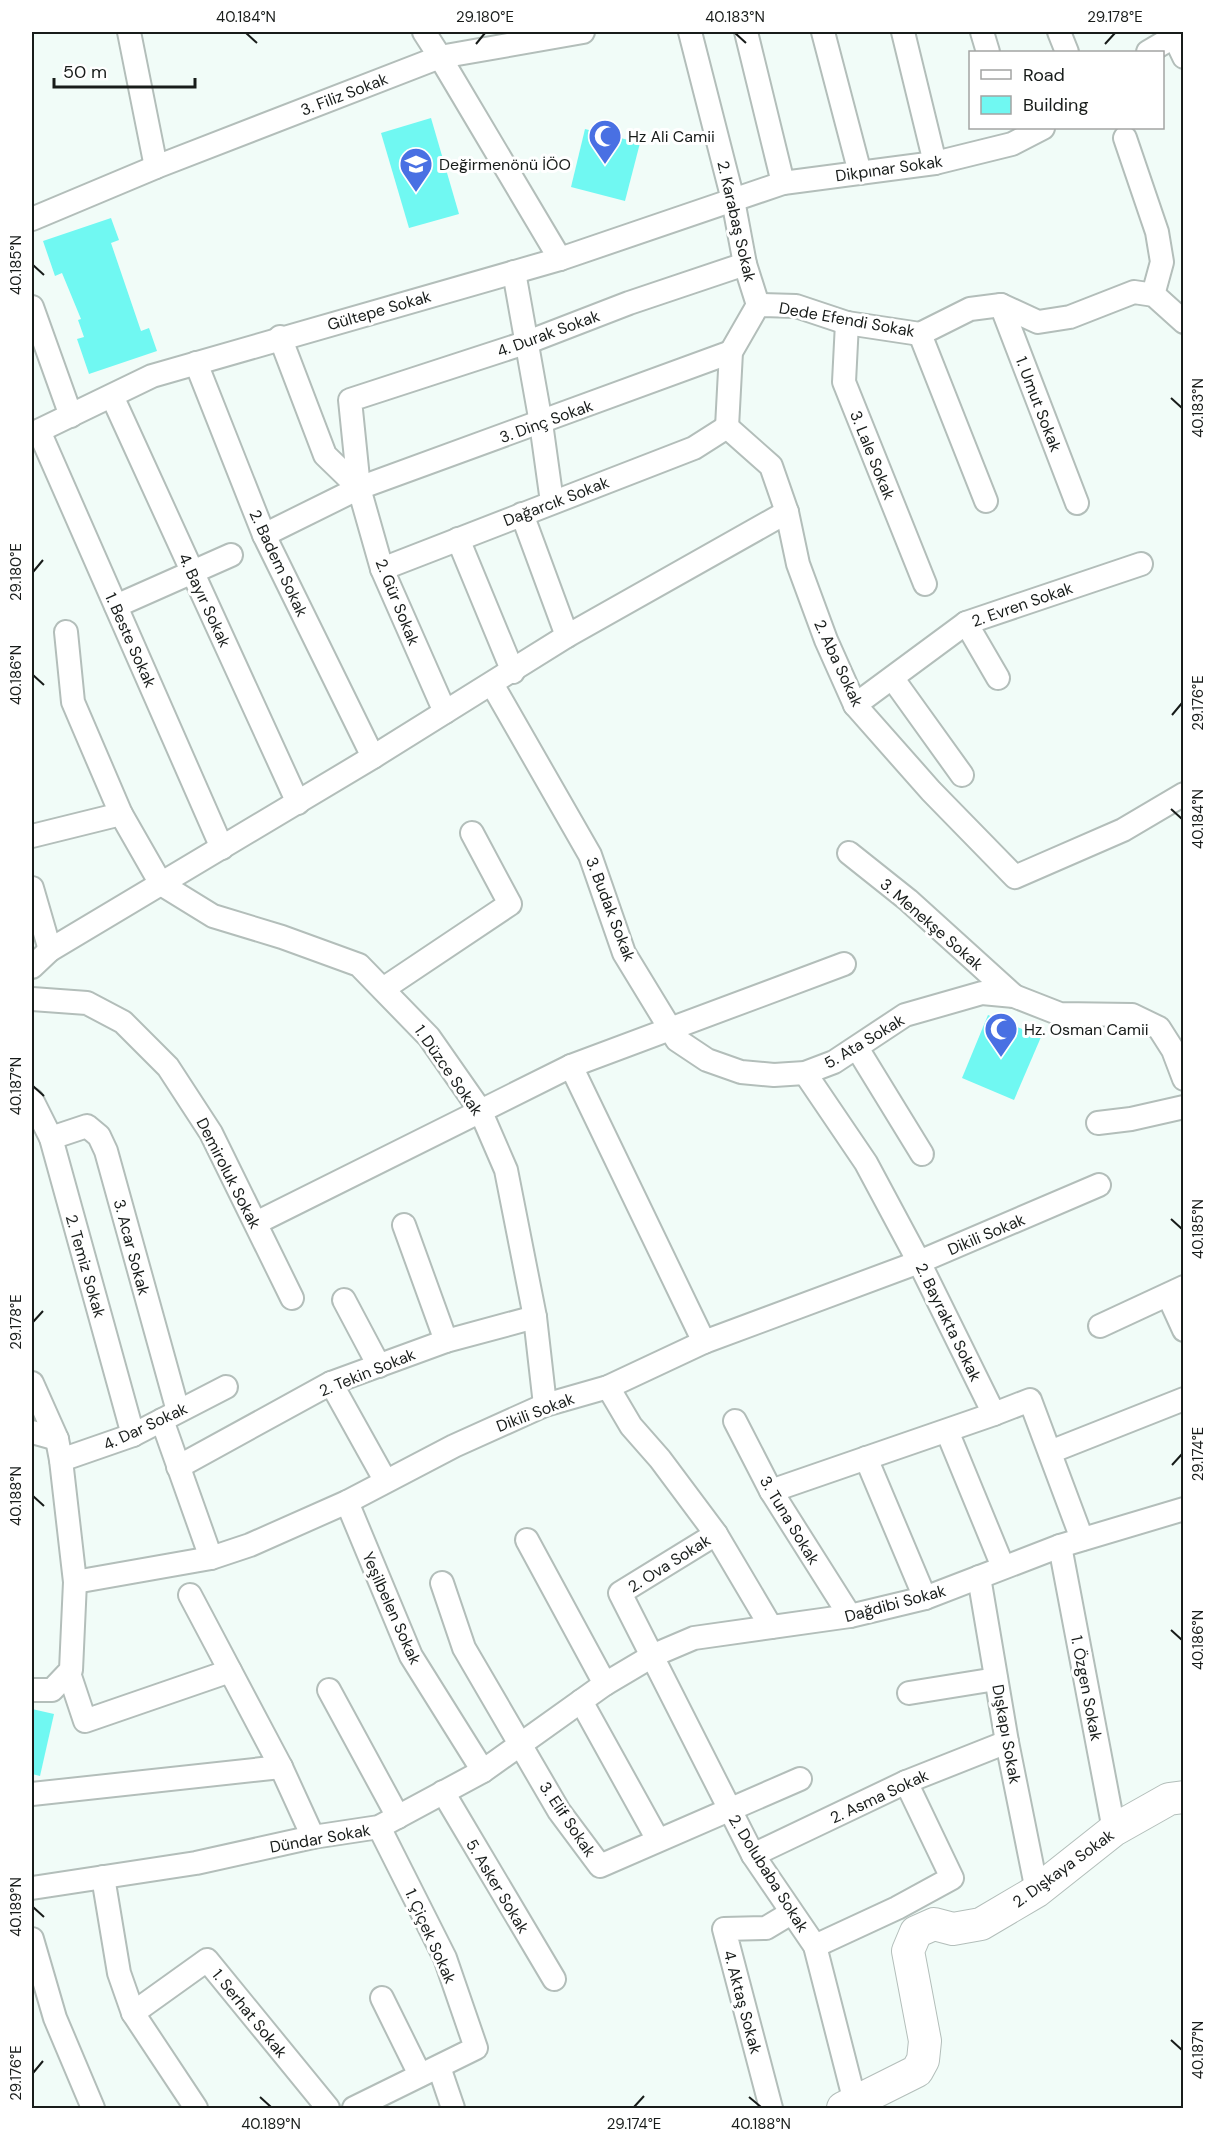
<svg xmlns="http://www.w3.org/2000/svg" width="1215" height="2140" viewBox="0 0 1215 2140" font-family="'DM Sans',sans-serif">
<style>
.building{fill:#70f8f2}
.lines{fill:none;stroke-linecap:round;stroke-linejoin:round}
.street-casing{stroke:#b3beba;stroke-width:26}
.secondary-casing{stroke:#b3beba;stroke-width:34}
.street{stroke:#fff;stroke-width:22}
.secondary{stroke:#fff;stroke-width:32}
.ticks{fill:none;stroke:#181c1a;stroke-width:2}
.labels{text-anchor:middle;stroke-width:6;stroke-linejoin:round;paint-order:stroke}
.street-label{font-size:16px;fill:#181c1a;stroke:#fff}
.poi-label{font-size:16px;fill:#181c1a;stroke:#fff;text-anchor:start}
.neatline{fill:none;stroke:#181c1a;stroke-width:2}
.ticks-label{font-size:15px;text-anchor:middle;fill:#181c1a}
</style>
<rect width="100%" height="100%" fill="#f1fcf8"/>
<!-- building -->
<g class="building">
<path d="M431 118 459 214 409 228 381 133Z"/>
<path d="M585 129 640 143 625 201 571 187Z"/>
<path d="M111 218 119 240 111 243 141 331 149 328 157 351 89 374 77 339 84 337 78 320 81 319 62 273 55 276 43 241Z"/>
<path d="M988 1015 1041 1037 1014 1100 962 1078Z"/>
<path d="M32 1709 54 1714 40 1776 32 1774Z"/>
</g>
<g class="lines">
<defs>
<g id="street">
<path d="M129 32 156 167"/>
<path d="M424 32 440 57 583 32"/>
<path d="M690 32 733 200 745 264 758 305"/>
<path d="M746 32 783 183"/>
<path d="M823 32 860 173"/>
<path d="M903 32 935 163"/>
<path d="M982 32 988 52"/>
<path d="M1059 32 1067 52"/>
<path d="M1174 36 1184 57"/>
<path d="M1148 52 1182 32"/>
<path d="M1125 138 1157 232 1162 262 1153 295"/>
<path d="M32 219 156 167 440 57 560 259"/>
<path d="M514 272 541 423 552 502"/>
<path d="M1001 305 1077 503"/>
<path d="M32 307 71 416"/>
<path d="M847 323 844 382 925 584"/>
<path d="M920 334 986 501"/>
<path d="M280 337 325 455 359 488"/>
<path d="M196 363 264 535 373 757"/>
<path d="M112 396 298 803"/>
<path d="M727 427 771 466 787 512 798 564 826 640 855 705 931 791 1015 877 1123 830 1184 794"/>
<path d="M727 427 731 352 758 305 796 306 847 323 920 334 970 309 1001 305 1038 322 1070 317 1134 292 1154 295 1184 322"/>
<path d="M39 431 222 848"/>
<path d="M32 434 152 376 560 259 783 183 935 163 1012 144 1043 128"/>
<path d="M522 514 567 636"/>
<path d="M264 535 359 488 731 352"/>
<path d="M458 539 513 672"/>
<path d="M382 569 694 448 727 427"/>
<path d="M116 606 231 555"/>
<path d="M966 623 998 678"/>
<path d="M66 632 73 702 121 814"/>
<path d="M893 679 962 775"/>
<path d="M492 684 590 855 624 953 677 1040 707 1060 741 1072 774 1075 805 1073 834 1062 905 1015 982 993 1014 996 1060 1014 1132 1015 1159 1028 1173 1050 1184 1079"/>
<path d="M855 705 966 623 1141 564"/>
<path d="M445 712 382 569 359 488 350 400 528 342 629 303 745 264"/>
<path d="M32 836 121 814 161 884 213 916 282 937 359 965 429 1037 480 1110 506 1170 535 1317 545 1405"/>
<path d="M849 853 908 900 1014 996"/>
<path d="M32 888 50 950"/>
<path d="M32 967 50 950 373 757 567 636 787 512"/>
<path d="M383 989 510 904 472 833"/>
<path d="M32 999 87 1003 123 1022 168 1067 211 1133 292 1298"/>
<path d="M857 1048 922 1154"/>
<path d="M571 1066 704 1342"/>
<path d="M805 1073 866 1163 919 1262 994 1414 1030 1400 1082 1539"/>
<path d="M32 1100 51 1138 133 1435"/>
<path d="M1098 1123 1131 1119 1184 1107"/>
<path d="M51 1138 87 1126 99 1136 106 1151 178 1411"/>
<path d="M256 1223 571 1066 844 964"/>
<path d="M404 1225 446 1341"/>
<path d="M1168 1295 1184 1330"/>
<path d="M344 1300 379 1366"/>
<path d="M1100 1326 1184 1287"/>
<path d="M32 1383 57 1439 61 1460 75 1582"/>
<path d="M331 1383 385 1480"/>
<path d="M608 1387 631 1426 660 1459 716 1534 771 1627"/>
<path d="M162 1420 211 1558"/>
<path d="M735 1421 771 1491 850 1616"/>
<path d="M947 1431 1003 1567"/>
<path d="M32 1432 57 1439"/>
<path d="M1050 1452 1184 1399"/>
<path d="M866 1458 925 1598"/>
<path d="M61 1460 133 1435 226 1387"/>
<path d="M178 1467 331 1383 446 1341 535 1317"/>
<path d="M771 1491 994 1414"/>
<path d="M347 1502 411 1656 483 1771"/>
<path d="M716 1534 620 1593 753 1855 815 1946 855 2102"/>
<path d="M527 1540 605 1684"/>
<path d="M1060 1546 1114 1830"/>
<path d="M979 1577 1007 1742 1037 1891"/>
<path d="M442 1583 464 1648 559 1811 600 1866 800 1779"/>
<path d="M190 1595 281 1767 313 1837"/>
<path d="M69 1673 85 1721 230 1671"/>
<path d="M32 1690H52L71 1670 75 1582 211 1558 250 1545 347 1502 454 1446 545 1405 608 1387 704 1342 919 1262 1099 1185"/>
<path d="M329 1690 398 1817"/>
<path d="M909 1693 996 1679"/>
<path d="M581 1701 658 1840"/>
<path d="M443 1792 554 1979"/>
<path d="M32 1794 281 1767"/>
<path d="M753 1855 906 1782 1007 1742"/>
<path d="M103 1877 119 1973 133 2013 196 2108"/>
<path d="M32 1888 196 1863 313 1837 379 1827 483 1771 605 1684 654 1655 694 1638 850 1616 925 1598 1060 1546 1184 1509"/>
<path d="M32 1939 55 2018 93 2108"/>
<path d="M815 1946 897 1908 952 1878 906 1782"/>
<path d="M382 1998 420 2075"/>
<path d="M133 2013 207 1960 328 2108"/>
<path d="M439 2067 453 2108"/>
<path d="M354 2108 476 2048 445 1958 379 1827"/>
<path d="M771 2108 724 1929 766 1928 791 1913"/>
</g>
<path id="secondary" d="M843 2108 917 2071 923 2060 925 2041 908 1951 916 1932 934 1924 953 1929 981 1924 1037 1891 1114 1830 1169 1799 1184 1797"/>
</defs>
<!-- street casing -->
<use href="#street" class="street-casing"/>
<!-- secondary casing -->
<use href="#secondary" class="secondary-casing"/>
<!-- street -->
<use href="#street" class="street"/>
<!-- secondary -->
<use href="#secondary" class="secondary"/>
</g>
<!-- ticks -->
<path class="ticks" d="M246 33 257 43M735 33 746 43M476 44 485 33M1105 44 1115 33M33 265 44 275M1171 398 1182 408M33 572 43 560M33 675 44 685M1172 715 1182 703M1171 809 1182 819M33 1086 44 1096M1171 1219 1182 1229M33 1322 43 1311M1172 1465 1182 1454M33 1496 44 1506M1171 1630 1182 1640M33 1907 44 1917M1171 2040 1182 2050M33 2073 43 2061M260 2097 271 2107M749 2097 761 2107M634 2107 644 2096"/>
<!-- icons -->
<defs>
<symbol id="mosque-pin" viewBox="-11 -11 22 30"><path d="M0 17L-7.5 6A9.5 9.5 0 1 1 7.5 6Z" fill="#4970e3" stroke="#fff"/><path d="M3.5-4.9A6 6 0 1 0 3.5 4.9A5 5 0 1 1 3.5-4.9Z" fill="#fff"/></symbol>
<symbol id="school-pin" viewBox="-11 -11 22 30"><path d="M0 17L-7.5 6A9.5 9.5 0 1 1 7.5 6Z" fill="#4970e3" stroke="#fff"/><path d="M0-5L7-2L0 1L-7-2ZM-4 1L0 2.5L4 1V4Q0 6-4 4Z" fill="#fff"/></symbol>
</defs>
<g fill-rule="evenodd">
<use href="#mosque-pin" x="586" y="117" width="38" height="52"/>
<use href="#school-pin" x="397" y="145" width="38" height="52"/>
<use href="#mosque-pin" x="982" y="1010" width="38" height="52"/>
</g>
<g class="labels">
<!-- street labels -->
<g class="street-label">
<text transform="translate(344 94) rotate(-21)" y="6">3. Filiz Sokak</text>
<text transform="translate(889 168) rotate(-8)" y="6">Dikpınar Sokak</text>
<text transform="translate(737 221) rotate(77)" y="6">2. Karabaş Sokak</text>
<text transform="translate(379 310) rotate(-16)" y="6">Gültepe Sokak</text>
<text transform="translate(847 319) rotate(10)" y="6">Dede Efendi Sokak</text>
<text transform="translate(548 333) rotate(-20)" y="6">4. Durak Sokak</text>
<text transform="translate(1039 404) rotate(69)" y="6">1. Umut Sokak</text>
<text transform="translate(546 421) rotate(-20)" y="6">3. Dinç Sokak</text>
<text transform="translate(873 455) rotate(68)" y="6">3. Lale Sokak</text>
<text transform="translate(556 501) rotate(-21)" y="6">Dağarcık Sokak</text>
<text transform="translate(279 563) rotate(65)" y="6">2. Badem Sokak</text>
<text transform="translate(205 600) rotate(65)" y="6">4. Bayır Sokak</text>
<text transform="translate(398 602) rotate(68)" y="6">2. Gür Sokak</text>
<text transform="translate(1022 604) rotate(-19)" y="6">2. Evren Sokak</text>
<text transform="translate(131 640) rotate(66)" y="6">1. Beste Sokak</text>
<text transform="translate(839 663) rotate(65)" y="6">2. Aba Sokak</text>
<text transform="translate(611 909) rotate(69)" y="6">3. Budak Sokak</text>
<text transform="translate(932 924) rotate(41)" y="6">3. Menekşe Sokak</text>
<text transform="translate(864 1041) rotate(-31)" y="6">5. Ata Sokak</text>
<text transform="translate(449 1070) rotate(55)" y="6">1. Düzce Sokak</text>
<text transform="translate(229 1173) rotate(63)" y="6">Demiroluk Sokak</text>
<text transform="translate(986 1234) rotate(-23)" y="6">Dikili Sokak</text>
<text transform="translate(132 1247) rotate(75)" y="6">3. Acar Sokak</text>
<text transform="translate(86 1266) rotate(74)" y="6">2. Temiz Sokak</text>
<text transform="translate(949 1322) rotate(64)" y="6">2. Bayrakta Sokak</text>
<text transform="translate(367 1372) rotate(-22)" y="6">2. Tekin Sokak</text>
<text transform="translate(535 1412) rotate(-21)" y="6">Dikili Sokak</text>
<text transform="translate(145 1426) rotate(-25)" y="6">4. Dar Sokak</text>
<text transform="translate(790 1520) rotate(59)" y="6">3. Tuna Sokak</text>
<text transform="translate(669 1563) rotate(-32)" y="6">2. Ova Sokak</text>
<text transform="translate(895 1603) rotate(-15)" y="6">Dağdibi Sokak</text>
<text transform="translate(392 1608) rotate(66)" y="6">Yeşilbelen Sokak</text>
<text transform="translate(1087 1688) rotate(79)" y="6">1. Özgen Sokak</text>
<text transform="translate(1007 1734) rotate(80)" y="6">Dışkapı Sokak</text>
<text transform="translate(879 1796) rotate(-25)" y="6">2. Asma Sokak</text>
<text transform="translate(568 1819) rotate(56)" y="6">3. Elif Sokak</text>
<text transform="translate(320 1838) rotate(-10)" y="6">Dündar Sokak</text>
<text transform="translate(1063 1868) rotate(-36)" y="6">2. Dışkaya Sokak</text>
<text transform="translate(769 1873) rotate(58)" y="6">2. Dolubaba Sokak</text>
<text transform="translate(498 1886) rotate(59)" y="6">5. Asker Sokak</text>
<text transform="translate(431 1936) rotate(66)" y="6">1. Çiçek Sokak</text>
<text transform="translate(743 2002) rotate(75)" y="6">4. Aktaş Sokak</text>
<text transform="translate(250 2013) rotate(51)" y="6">1. Serhat Sokak</text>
</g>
<!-- poi labels -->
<g class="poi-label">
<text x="628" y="142">Hz Ali Camii</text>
<text x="439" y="170">Değirmenönü İÖO</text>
<text x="1024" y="1035">Hz. Osman Camii</text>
</g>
</g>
<!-- border -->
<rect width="1215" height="2140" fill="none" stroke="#ffffff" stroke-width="66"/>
<!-- legend -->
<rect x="969" y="51" width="195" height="78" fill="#ffffff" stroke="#a3a4a3" stroke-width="1.5"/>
<rect x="981" y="70" width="30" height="9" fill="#ffffff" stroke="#a3a4a3" stroke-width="1.5"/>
<text x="1023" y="81" font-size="18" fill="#181c1a">Road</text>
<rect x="981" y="96" width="30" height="18" fill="#70f8f2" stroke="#a3a4a3" stroke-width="1.5"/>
<text x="1023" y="111" font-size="18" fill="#181c1a">Building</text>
<!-- scale -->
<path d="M54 78v9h141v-9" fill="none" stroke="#181c1a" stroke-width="3"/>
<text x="63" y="78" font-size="18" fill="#181c1a" stroke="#ffffff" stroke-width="4.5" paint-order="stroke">50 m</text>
<rect x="33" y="33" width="1149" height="2074" class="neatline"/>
<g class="ticks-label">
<text x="246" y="22">40.184°N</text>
<text x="485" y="22">29.180°E</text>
<text x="735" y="22">40.183°N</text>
<text x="1115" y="22">29.178°E</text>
<text transform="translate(16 265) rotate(-90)" y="5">40.185°N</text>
<text transform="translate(1198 408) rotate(-90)" y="5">40.183°N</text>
<text transform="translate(16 572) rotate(-90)" y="5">29.180°E</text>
<text transform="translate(16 675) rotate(-90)" y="5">40.186°N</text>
<text transform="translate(1198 703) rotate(-90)" y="5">29.176°E</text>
<text transform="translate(1198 819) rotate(-90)" y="5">40.184°N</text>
<text transform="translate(16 1086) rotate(-90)" y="5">40.187°N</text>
<text transform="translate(1198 1229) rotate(-90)" y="5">40.185°N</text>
<text transform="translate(16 1322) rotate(-90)" y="5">29.178°E</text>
<text transform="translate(1198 1454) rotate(-90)" y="5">29.174°E</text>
<text transform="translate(16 1496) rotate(-90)" y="5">40.188°N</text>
<text transform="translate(1198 1640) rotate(-90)" y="5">40.186°N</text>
<text transform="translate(16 1907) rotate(-90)" y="5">40.189°N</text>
<text transform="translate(1198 2050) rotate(-90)" y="5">40.187°N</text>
<text transform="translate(16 2073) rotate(-90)" y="5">29.176°E</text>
<text x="271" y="2129">40.189°N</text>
<text x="634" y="2129">29.174°E</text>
<text x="761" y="2129">40.188°N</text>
</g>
</svg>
